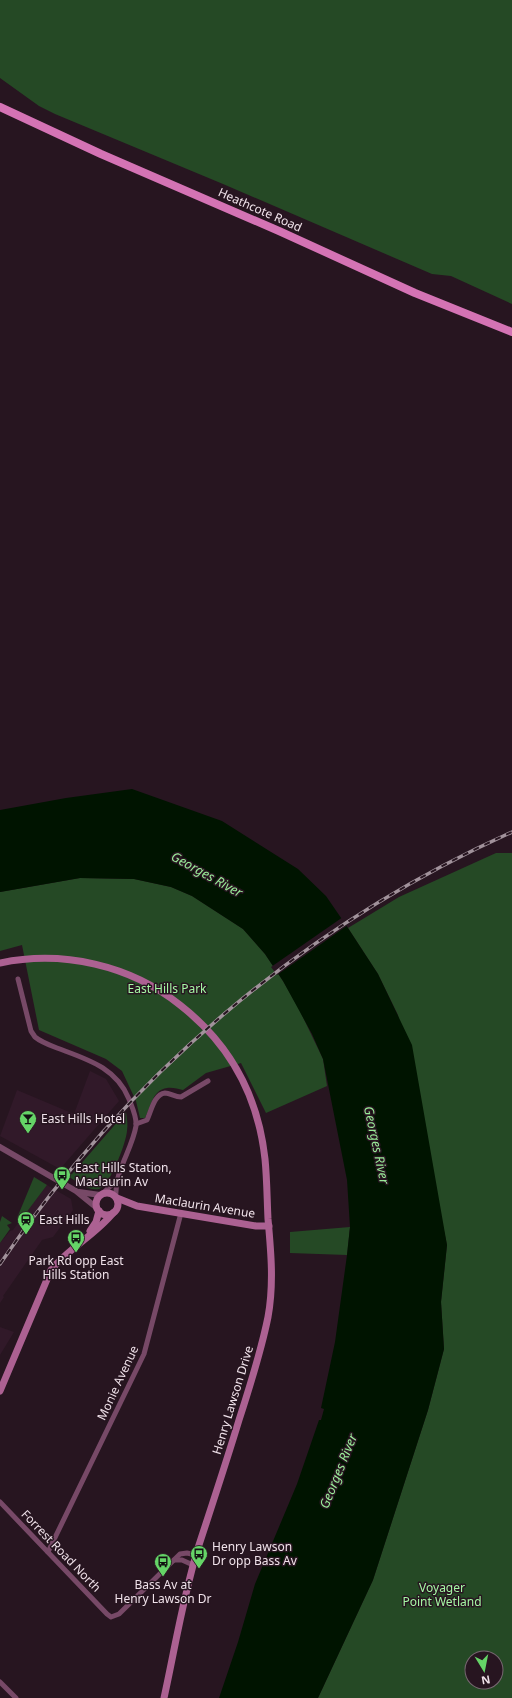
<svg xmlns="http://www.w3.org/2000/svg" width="512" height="1698" viewBox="0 0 512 1698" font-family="'Noto Sans',sans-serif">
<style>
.built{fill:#311929}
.green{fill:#254925;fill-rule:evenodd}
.water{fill:#001400}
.pier{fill:#271520}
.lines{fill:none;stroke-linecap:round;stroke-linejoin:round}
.minor{stroke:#774967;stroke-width:5}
.tertiary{stroke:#774967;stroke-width:6}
.secondary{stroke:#ac6192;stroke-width:7}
.primary{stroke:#d473b4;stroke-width:8}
.rail-casing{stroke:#a1929b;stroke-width:3.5}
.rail{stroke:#271520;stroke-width:2;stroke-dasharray:6;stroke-linecap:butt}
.labels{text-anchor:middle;stroke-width:3;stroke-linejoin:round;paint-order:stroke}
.street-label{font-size:12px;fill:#f0e2ea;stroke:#271520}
.park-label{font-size:12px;fill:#a5f8a4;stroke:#271520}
.poi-label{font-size:12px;fill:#f0e2ea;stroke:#271520;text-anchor:start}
.water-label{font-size:13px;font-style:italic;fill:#99eb98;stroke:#271520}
</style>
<rect width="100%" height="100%" fill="#271520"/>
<!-- built -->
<g class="built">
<path d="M90 1071 106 1079 119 1101 60 1169 0 1136 17 1090 74 1114Z"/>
<path d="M47 1185 71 1199 73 1210 53 1237 42 1240 3 1296 4 1297 0 1303V1243L10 1231 13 1230Z"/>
<path d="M0 1327 14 1332 0 1355Z"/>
</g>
<!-- green -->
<g class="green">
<path d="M0 0H512V304L451 276 432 274 223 184 55 114 39 106 0 78Z"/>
<path d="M496 853H512V1698H318L373 1580 428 1410 444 1349 441 1302 447 1245 398 1015 378 974 348 928 399 897ZM472 1658H496V1682H472Z"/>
<path d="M80 878 134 879 171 887 192 896 243 929 265 954 283 981 299 1009 323 1059 327 1086 266 1113 241 1063 206 1073 183 1090C178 1089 172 1087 167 1088 152 1090 151 1107 145 1118H140L136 1101 122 1071 106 1059 39 1030 22 945 0 951V892Z"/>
<path d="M126 1112C127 1118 128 1125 127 1131 126 1143 110 1186 99 1189 88 1191 77 1182 68 1176L72 1174Z"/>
<path d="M34 1177 47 1185 20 1221 17 1218Z"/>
<path d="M2 1216 12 1223 7 1225 10 1229 0 1243V1222Z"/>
<path d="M350 1227 347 1255 290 1253V1232Z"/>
</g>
<!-- water -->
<path class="water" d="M132 789 222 821 298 869 326 896 348 928 378 974 412 1045 447 1245 441 1302 444 1349 428 1410 373 1580 318 1698H219L238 1642 255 1584 297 1484 319 1420H321L324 1409 321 1408 335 1342 347 1255 350 1227 347 1180 323 1059 312 1034 283 981 265 954 243 929 192 896 171 887 134 879 80 878 0 892V810L66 798Z"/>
<!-- pier -->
<path class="pier" d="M343 917 348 925 277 975 271 967Z"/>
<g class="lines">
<!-- minor -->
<g class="minor">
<path d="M18 979 31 1031 35 1037C41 1042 49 1045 57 1048 86 1059 116 1067 129 1099 132 1107 137 1117 136 1126 132 1150 114 1172 116 1197"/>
<path d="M136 1124 147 1120C151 1112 154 1094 165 1093 170 1093 175 1097 181 1097L208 1081"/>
<path d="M103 1193 116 1181"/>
<path d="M0 1502 107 1614 111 1617 119 1614 180 1554 187 1553 196 1555"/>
<path d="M48 1552 144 1354 181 1213"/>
<path d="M174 1560H182L193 1565"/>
<path d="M0 1682 16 1698"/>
</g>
<!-- tertiary -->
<g class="tertiary">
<path d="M0 1147 76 1191 97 1208"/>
<path d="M79 1192 100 1195"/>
</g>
<!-- secondary -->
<g class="secondary">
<path d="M0 963C63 950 130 965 180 1005 230 1044 258 1095 265 1159 267 1179 267 1199 268 1219 271 1252 274 1284 268 1317 261 1352 250 1386 239 1420 226 1463 212 1505 198 1548 183 1597 175 1648 164 1698"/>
<circle cx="107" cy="1204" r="11"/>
<path d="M117 1198 137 1206 256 1226H269"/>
<path d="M90 1231 96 1222 99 1211"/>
<path d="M0 1391 51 1270C69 1248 95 1235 113 1213"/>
</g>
<!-- primary -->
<path class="primary" d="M0 107 101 154 279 231 415 293 512 332"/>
<defs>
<path id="rail" d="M0 1264C127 1076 305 925 512 832"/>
</defs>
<!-- rail casing -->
<use href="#rail" class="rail-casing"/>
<!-- rail -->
<use href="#rail" class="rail"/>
</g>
<!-- icons -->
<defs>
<symbol id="bar-pin" viewBox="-11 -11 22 30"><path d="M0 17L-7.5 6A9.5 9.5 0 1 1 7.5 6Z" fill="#65d467" stroke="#271520"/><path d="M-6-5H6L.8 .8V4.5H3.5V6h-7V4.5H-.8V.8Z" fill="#111"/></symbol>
<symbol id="bus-pin" viewBox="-11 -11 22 30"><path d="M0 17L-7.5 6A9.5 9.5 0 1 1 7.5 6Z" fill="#65d467" stroke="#271520"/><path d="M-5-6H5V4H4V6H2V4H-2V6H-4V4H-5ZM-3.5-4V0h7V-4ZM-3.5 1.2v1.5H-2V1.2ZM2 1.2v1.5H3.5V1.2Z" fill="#111"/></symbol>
<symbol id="station-pin" viewBox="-11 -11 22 30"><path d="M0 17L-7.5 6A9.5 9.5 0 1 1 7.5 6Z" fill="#65d467" stroke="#271520"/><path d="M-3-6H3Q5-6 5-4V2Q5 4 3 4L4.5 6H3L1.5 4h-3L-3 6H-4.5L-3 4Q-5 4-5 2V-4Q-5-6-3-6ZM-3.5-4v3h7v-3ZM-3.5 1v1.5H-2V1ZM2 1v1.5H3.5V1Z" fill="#111"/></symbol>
</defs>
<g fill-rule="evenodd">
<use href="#bar-pin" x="18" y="1109" width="20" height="27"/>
<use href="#bus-pin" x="52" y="1165" width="20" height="27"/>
<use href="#station-pin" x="16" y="1210" width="20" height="27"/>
<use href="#bus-pin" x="66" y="1228" width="20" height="27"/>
<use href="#bus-pin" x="189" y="1544" width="20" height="27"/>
<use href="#bus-pin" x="153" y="1552" width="20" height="27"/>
</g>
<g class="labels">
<!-- street labels -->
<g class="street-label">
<text transform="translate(260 210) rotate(24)" y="4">Heathcote Road</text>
<text transform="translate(205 1206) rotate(9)" y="4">Maclaurin Avenue</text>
<text transform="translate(118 1383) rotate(-65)" y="4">Monie Avenue</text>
<text transform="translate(233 1400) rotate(-73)" y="4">Henry Lawson Drive</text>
<text transform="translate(61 1551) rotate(46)" y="4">Forrest Road North</text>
</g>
<!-- park labels -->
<g class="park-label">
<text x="167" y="993">East Hills Park</text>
<text x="442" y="1592">Voyager<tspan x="442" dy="14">Point Wetland</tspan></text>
</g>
<!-- poi labels -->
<g class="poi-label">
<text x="41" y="1123">East Hills Hotel</text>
<text x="75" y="1172">East Hills Station,<tspan x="75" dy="14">Maclaurin Av</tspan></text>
<text x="39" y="1224">East Hills</text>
<text x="76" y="1265" text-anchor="middle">Park Rd opp East<tspan x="76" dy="14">Hills Station</tspan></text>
<text x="212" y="1551">Henry Lawson<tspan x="212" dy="14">Dr opp Bass Av</tspan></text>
<text x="163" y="1589" text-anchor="middle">Bass Av at<tspan x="163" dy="14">Henry Lawson Dr</tspan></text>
</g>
<!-- water labels -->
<g class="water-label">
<text transform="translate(207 874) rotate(29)" y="5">Georges River</text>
<text transform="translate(377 1145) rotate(78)" y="5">Georges River</text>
<text transform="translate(338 1471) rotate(-68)" y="5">Georges River</text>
</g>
</g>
<!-- north arrow -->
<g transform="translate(484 1670) rotate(170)"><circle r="19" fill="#271520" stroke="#776771"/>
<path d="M0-3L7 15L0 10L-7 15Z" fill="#65d467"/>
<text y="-6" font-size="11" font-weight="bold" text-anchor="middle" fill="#f0e2ea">N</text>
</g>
</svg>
